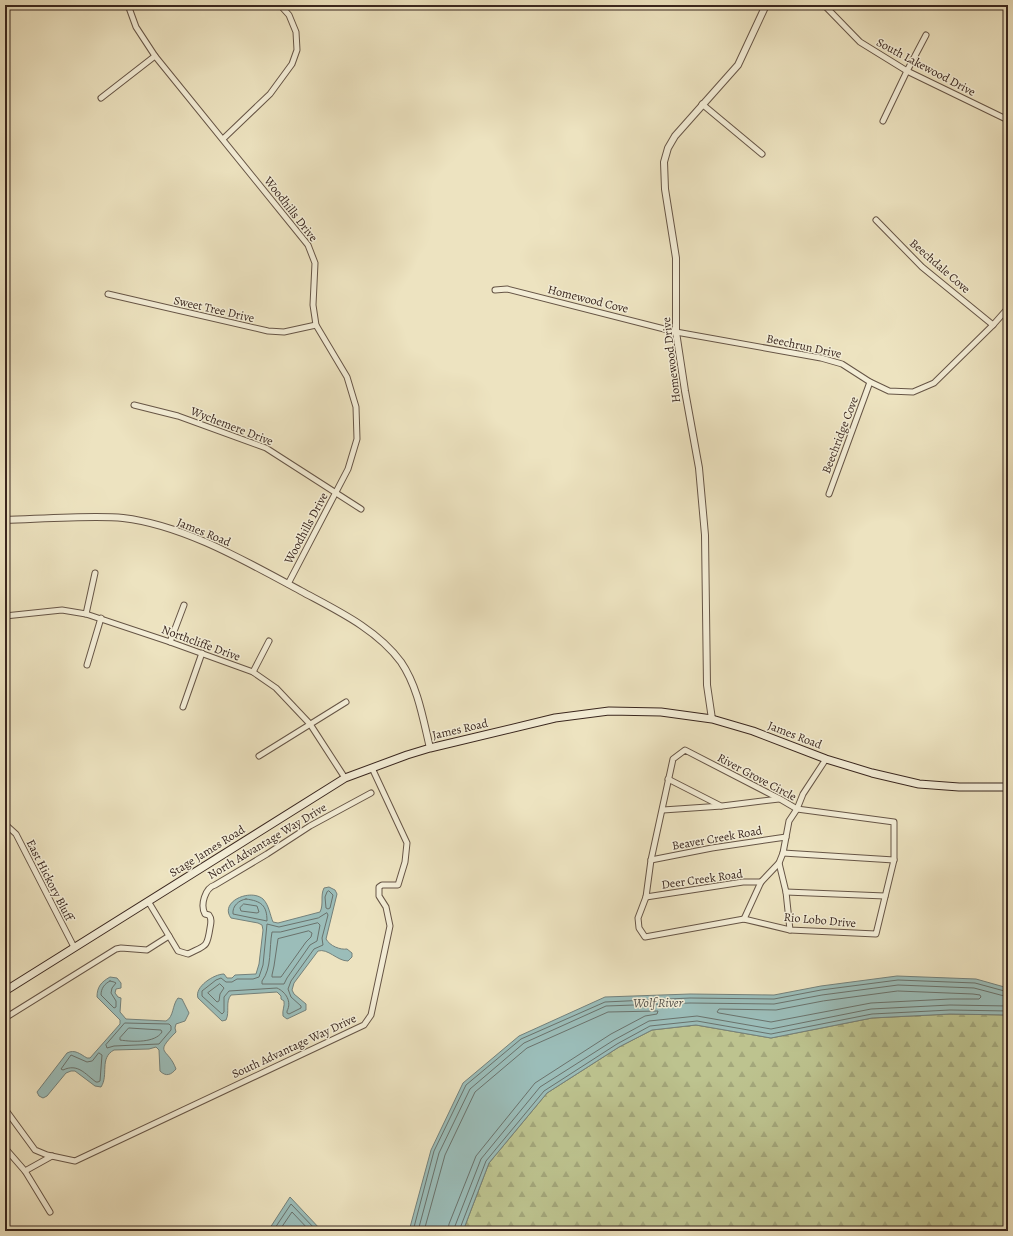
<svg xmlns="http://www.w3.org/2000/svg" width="1013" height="1236" viewBox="0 0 1013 1236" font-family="Alegreya,serif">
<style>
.forest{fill:url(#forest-firs);stroke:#7b7456}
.water{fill:#9bbdb9;stroke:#74817b}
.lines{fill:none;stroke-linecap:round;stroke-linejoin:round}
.shore{stroke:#6a726c;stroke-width:1}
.minor-casing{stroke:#665546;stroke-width:7}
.tertiary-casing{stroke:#665546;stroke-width:8}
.secondary-casing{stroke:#39261e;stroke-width:9}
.minor{stroke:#f3edd6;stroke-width:5}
.tertiary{stroke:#f3edd6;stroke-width:6}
.secondary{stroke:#f3edd6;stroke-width:7}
.labels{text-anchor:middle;stroke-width:3;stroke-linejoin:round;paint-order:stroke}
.street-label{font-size:12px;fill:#39261e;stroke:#f3edd6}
.water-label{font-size:13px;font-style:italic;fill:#56534c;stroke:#f3edd6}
</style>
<defs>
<pattern id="forest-firs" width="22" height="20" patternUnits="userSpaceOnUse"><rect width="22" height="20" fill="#bdc38f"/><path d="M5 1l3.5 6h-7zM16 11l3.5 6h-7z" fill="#a3a77b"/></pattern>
</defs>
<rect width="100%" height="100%" fill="#ede3c0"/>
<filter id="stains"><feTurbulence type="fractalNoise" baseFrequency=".005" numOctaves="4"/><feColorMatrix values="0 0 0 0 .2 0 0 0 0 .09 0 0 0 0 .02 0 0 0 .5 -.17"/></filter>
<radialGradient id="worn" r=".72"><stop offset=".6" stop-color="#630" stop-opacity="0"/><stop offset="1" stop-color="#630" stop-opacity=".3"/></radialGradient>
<!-- forest -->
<path class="forest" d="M950 1014 1008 1015V1231H463L489 1163 547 1093 619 1047 652 1030 696 1025 771 1038 872 1018Z"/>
<!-- water -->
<g class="water">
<path d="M329 887 335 890 337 894 326 939C330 946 340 950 347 949L352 953V957L348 961C337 961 328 948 318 951L294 983 292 990 294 994 306 1004V1010L287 1019 283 1016C282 1010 285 1006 284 1001L281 999V996L277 992 231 995C225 1002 230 1012 226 1020L222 1021 198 998C194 987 214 974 224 974L227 978H232L235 975 256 974 259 964 263 930 262 925 258 923 231 918C219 902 250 888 263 899 269 905 270 915 273 922L278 923 320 912C324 904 320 896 324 888Z"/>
<path d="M897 976 976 979 1008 988V1015L950 1014 872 1018 771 1038 696 1025 652 1030 619 1047 547 1093 489 1163 463 1231H409L431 1150 463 1083 519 1036 605 997 690 994 774 995 821 986Z"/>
<path d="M110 977 117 978 121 983V988L116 989 115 993 118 997 121 998 120 1012 126 1019 166 1021C174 1017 172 1005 178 998L182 999 189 1013 185 1021 176 1024 175 1028 176 1032C153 1055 168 1047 176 1069 171 1075 166 1077 160 1071L159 1050 156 1047 149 1049 114 1050C99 1058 109 1075 101 1087L95 1086 75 1071H71L66 1073 47 1096 43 1098 39 1096 37 1092 67 1053C75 1049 80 1054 87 1058H90L120 1024V1020L97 997C97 987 101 982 110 977Z"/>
<path d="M290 1197 321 1230V1231H268Z"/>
</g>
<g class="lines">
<!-- shore -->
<g class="shore">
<path d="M329 891 333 895 330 908 328 909 326 908 325 897 327 892Z"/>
<path d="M246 899C261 901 267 905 267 921L233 914C232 906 239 900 246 899Z"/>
<path d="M244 904 257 906 259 912 257 913 241 911 240 908Z"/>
<path d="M327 913 328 915 322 938 323 945 314 949 291 981 288 989 291 997 301 1006V1008L289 1014 287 1013V1011C292 1002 286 992 277 988L229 991 224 997V1012L222 1014 202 996V991L216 980 221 978 226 982H232L237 979H253L259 977 263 965 267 924 279 927 318 918Z"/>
<path d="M318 923 320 925 317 941 310 945 287 978 284 984H262V981C272 968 269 948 272 932H280Z"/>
<path d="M309 931 312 933 311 937 306 942 281 977H272V975L274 966 278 939Z"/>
<path d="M110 981 114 982 116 983 112 988 111 993 116 1001V1007L114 1008 101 995C101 989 104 984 110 981Z"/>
<path d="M220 984 224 988 220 994 219 1001 217 1002 208 993Z"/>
<path d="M898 991 973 994 980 995 981 997 979 999H950L871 1003 771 1022 719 1013 717 1012 719 1009 776 1010 823 1001Z"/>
<path d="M125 1023 169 1024 171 1026V1030L159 1044 114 1046 107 1048 106 1045Z"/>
<path d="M129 1028 161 1030 162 1032C155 1043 133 1042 120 1040V1038Z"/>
<path d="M99 1053 102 1055 100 1081 98 1082H96C85 1074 78 1063 63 1070L61 1069 71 1055 87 1062 92 1061Z"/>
<path d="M273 1231 291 1204 317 1231"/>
<path d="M279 1231 292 1212 310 1231"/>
<path d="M413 1231 434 1151 466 1085 521 1039 605 1002 690 998 774 999 821 990 898 980 975 983 1008 992"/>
<path d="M418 1231 439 1153 470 1089 524 1043 606 1006 690 1003 774 1004 822 995 898 985 974 988 1008 997"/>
<path d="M424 1231 445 1155 475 1092 527 1048 608 1012 658 1011 657 1014 645 1016 611 1034 535 1083 476 1156 449 1224 448 1231"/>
<path d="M454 1231 455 1226 481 1159 540 1087 614 1040 649 1021 697 1016 771 1029 871 1009 950 1005 1008 1006"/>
<path d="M459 1231 486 1161 544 1091 617 1044 650 1026 697 1021 771 1034 872 1014 950 1010 1008 1011"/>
</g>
<defs>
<g id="minor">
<path d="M128 5 136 27 155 56 308 245 315 263 313 305 316 325 347 377 356 407 357 439 348 469 288 584"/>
<path d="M824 5 860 42 907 71 1008 120"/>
<path d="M101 98 155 56"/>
<path d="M702 104 762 154"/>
<path d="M883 121 907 71 926 35"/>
<path d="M223 139 270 94 292 64 297 50 296 32 289 15 280 5"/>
<path d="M876 220 922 267 993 325"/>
<path d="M495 290 507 289 676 332 821 358 842 364 870 382 889 391 913 392 934 383 993 325 1008 308"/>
<path d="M108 294 268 331 284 332 316 325"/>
<path d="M134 405 178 416 266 448 361 509"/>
<path d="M829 494 870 382"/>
<path d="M86 614 95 573"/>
<path d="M5 616 62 610 86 614 170 642 253 672 276 688 310 724 345 778"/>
<path d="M170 642 184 605"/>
<path d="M87 665 101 618"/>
<path d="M253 672 269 641"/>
<path d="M183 707 202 653"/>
<path d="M685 750 780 799 797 809 894 822V860L876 934 790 930 744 919 645 937 639 928 638 918 646 897 651 860 673 759Z"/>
<path d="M259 756 346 702"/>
<path d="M668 779 721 806"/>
<path d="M663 810 722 806 779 799"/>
<path d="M5 824 16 834 74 947"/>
<path d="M783 853 894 860"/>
<path d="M651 860 712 848 786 837"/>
<path d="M786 892 885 896"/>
<path d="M646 897 743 882H761"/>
<path d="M148 901 169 936"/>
<path d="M744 919 761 882 779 863"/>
<path d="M790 930 786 892 779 863 783 853 789 821 797 809 803 794 826 759"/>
<path d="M5 1018 116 949 121 948 147 950 169 936 178 951 188 954C206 945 207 948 210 928 211 923 212 919 209 915L205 914C200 905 205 888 215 885L267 854 310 826 371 793"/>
<path d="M5 1109 35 1150 47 1155 75 1161 364 1025 371 1015 390 926 386 907 379 896V887L382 885H398L405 862 407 843 372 768"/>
<path d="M5 1148 25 1171 50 1212"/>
<path d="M25 1171 52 1156"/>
</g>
<g id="tertiary">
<path d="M5 520C35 519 65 517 96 517 105 517 114 517 123 518 184 525 247 562 301 591 336 610 377 629 401 662 418 687 423 719 430 748"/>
<path d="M712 719 707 685 705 535 699 468 685 391 676 332V258L665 189 664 162 668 148 675 136 738 65 766 5"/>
</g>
<path id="secondary" d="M5 991 345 778 407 755 430 748 555 718 609 711 661 712 712 719 753 731 826 759 872 773 919 784 959 787H1008"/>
</defs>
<!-- minor casing -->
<use href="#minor" class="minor-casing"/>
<!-- tertiary casing -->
<use href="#tertiary" class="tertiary-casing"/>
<!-- secondary casing -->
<use href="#secondary" class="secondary-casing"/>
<!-- minor -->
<use href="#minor" class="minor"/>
<!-- tertiary -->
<use href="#tertiary" class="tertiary"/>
<!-- secondary -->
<use href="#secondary" class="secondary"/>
</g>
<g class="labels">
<!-- street labels -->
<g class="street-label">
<text transform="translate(926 67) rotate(28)" y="4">South Lakewood Drive</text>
<text transform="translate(291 209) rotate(52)" y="4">Woodhills Drive</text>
<text transform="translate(940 266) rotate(41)" y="4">Beechdale Cove</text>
<text transform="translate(588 299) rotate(14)" y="4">Homewood Cove</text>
<text transform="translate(214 309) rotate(13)" y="4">Sweet Tree Drive</text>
<text transform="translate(804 346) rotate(12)" y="4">Beechrun Drive</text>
<text transform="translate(671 360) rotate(-97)" y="4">Homewood Drive</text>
<text transform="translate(232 426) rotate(21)" y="4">Wychemere Drive</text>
<text transform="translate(840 435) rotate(-69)" y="4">Beechridge Cove</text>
<text transform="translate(306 528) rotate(-62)" y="4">Woodhills Drive</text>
<text transform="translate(204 532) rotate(22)" y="4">James Road</text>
<text transform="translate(201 643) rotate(20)" y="4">Northcliffe Drive</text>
<text transform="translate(460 729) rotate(-13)" y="4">James Road</text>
<text transform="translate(795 735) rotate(21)" y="4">James Road</text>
<text transform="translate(757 777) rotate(28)" y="4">River Grove Circle</text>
<text transform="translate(717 838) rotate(-10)" y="4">Beaver Creek Road</text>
<text transform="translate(267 841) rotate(-31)" y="4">North Advantage Way Drive</text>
<text transform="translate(207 851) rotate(-32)" y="4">Stage James Road</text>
<text transform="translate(702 879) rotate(-8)" y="4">Deer Creek Road</text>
<text transform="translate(50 880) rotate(63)" y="4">East Hickory Bluff</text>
<text transform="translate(820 920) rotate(5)" y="4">Rio Lobo Drive</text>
<text transform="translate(294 1046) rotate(-25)" y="4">South Advantage Way Drive</text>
</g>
<!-- water labels -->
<g class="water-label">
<text x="658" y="1007">Wolf River</text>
</g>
</g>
<!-- margin -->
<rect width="1013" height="1236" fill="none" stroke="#ede3c0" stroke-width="20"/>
<rect x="6" y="6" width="1001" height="1224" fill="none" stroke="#39261e" stroke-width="2"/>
<rect x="10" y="10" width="993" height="1216" fill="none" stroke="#39261e"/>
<rect width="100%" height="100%" filter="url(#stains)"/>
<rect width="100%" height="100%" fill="url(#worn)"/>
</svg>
